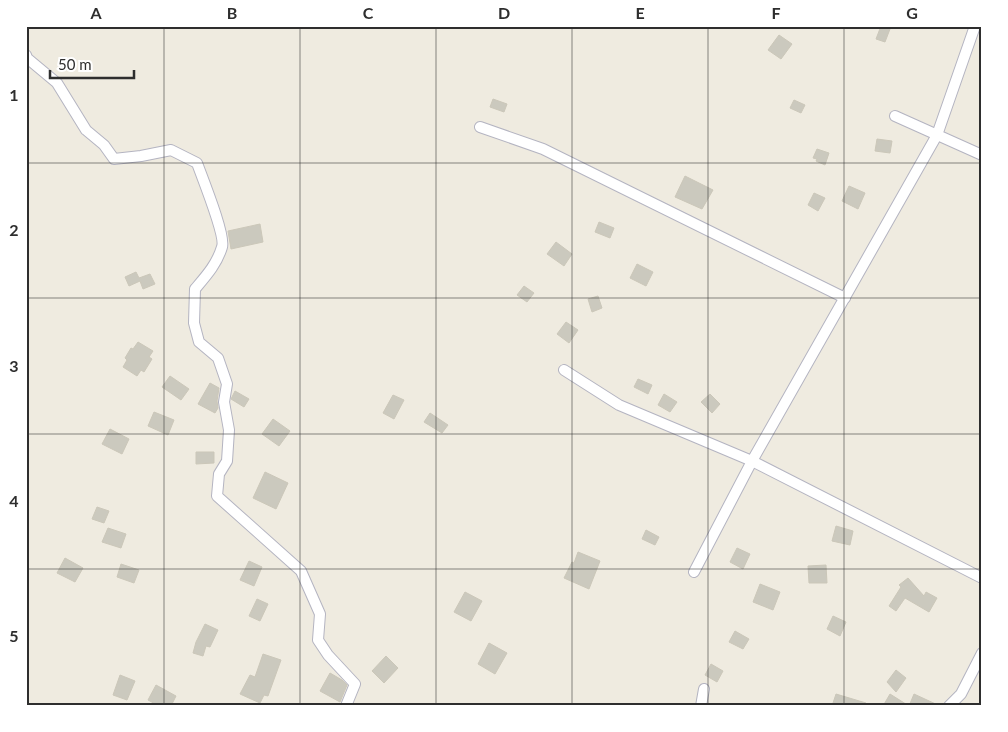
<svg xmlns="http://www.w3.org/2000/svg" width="1008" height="732" viewBox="0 0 1008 732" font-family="Lato,sans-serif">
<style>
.building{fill:#cbc9be;stroke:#cbc7b9}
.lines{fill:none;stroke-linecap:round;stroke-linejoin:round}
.minor-casing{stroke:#b4b4c1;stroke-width:12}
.minor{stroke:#fff;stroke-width:10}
.grid{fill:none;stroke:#2e2e2e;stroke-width:1;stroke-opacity:0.55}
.neatline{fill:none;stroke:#2e2e2e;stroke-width:2}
.grid-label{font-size:16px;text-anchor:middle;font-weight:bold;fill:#2e2e2e}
</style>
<rect width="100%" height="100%" fill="#efebe0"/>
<!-- building -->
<g class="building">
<path d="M881 26 890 29 885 42 876 39Z"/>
<path d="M779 35 792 44 781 59 768 50Z"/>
<path d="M493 99 507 104 504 112 490 107Z"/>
<path d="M794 100 805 105 801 113 790 108Z"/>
<path d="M877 139 892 141 890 153 875 151Z"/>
<path d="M817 149 829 153 825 165 816 161 817 159 813 158Z"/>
<path d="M685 176 713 190 702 209 675 197Z"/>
<path d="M849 186 865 193 858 209 842 201Z"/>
<path d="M814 193 825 198 818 211 808 205Z"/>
<path d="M599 222 614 228 610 238 595 232Z"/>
<path d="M260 224 263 242 231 249 228 231Z"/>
<path d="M556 242 572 254 564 266 547 254Z"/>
<path d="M637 264 653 272 646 286 630 278Z"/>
<path d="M136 272 139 278 150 274 155 284 143 289 140 281 129 286 125 277Z"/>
<path d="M524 286 534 293 527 302 517 295Z"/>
<path d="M598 296 602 308 592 312 588 299Z"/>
<path d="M566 322 578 330 569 343 557 334Z"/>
<path d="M138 342 153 351 149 357 152 359 144 372 141 370 137 376 123 367 127 360 125 358 131 348 133 349Z"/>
<path d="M170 376 189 389 181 400 162 387Z"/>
<path d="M638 379 652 385 648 394 634 387Z"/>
<path d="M210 383 219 388 217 401 218 408 215 413 198 404Z"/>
<path d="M235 391 249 399 244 407 231 399Z"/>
<path d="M664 394 677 402 670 412 658 405Z"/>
<path d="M710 394 720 404 712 413 701 402Z"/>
<path d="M393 395 404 400 394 419 383 413Z"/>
<path d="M154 412 174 420 168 435 148 426Z"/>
<path d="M430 413 448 425 442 433 424 422Z"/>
<path d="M273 419 290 431 279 446 262 434Z"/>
<path d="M110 429 129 439 122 454 102 444Z"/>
<path d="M196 452H214V463L196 464Z"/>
<path d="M265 472 288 483 276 509 253 498Z"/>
<path d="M97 507 109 511 104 523 92 519Z"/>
<path d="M836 526 853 531 850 545 832 541Z"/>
<path d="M108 528 126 534 121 548 102 542Z"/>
<path d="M646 530 659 537 655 545 642 539Z"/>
<path d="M737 548 750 554 743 569 730 562Z"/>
<path d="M578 552 600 561 589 589 564 578 572 562 574 563Z"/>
<path d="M65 558 83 568 75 582 57 573Z"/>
<path d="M249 561 262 567 254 586 240 580Z"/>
<path d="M121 564 139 570 134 583 117 577Z"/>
<path d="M826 565 827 583H809L808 566Z"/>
<path d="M908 578 924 596 926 592 937 598 929 612 905 598 896 611 889 606 901 587 899 585Z"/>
<path d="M760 584 780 592 773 610 753 602Z"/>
<path d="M465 592 482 601 471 621 454 612Z"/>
<path d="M257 599 268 604 260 621 249 616Z"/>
<path d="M833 616 846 622 840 636 827 629Z"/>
<path d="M205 624 218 630 210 647 206 646 203 656 193 653 196 642Z"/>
<path d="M735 631 749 639 743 649 729 642Z"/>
<path d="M489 643 507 653 495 674 478 664Z"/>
<path d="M263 654 281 660 268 696 264 695 260 703 240 694 250 675 255 677Z"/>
<path d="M386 656 398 668 384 683 372 671Z"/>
<path d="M711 664 723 671 717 682 705 675Z"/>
<path d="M896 670 906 678 896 692 887 682Z"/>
<path d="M330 673 342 680 347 685 340 702 320 691Z"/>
<path d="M120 675 135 681 127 700 113 695Z"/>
<path d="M156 685 176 696 171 706H159L148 700Z"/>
<path d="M836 694 866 703V706H832Z"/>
<path d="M890 694 909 706 914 694 940 706H883Z"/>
</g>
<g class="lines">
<defs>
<g id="minor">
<path d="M26 55 27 58 57 83 86 130 104 145 114 159 141 156 171 150 197 163C202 177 226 236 222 247 217 264 206 276 195 289L194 323 199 342 218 358 227 384 224 402 229 430 227 461 219 474 217 496 301 571 320 614 318 640 328 655 355 684 346 706"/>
<path d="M895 116 982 155"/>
<path d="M480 127 543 149 845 298"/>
<path d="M564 370 619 405 752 461 982 578"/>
<path d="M694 572 752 461 937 135 975 26"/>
<path d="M701 706 704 689"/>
<path d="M949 706 961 694 982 653"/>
</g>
</defs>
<!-- minor casing -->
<use href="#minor" class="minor-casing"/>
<!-- minor -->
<use href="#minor" class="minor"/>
</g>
<!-- grid -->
<path class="grid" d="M164 26V706M300 26V706M436 26V706M572 26V706M708 26V706M844 26V706M26 163H982M26 298H982M26 434H982M26 569H982"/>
<!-- border -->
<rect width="1008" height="732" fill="none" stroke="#ffffff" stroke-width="55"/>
<!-- scale -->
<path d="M50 70v8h84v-8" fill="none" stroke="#2e2e2e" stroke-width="2.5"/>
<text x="58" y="70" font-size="15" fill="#2e2e2e" stroke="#ffffff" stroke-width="4" paint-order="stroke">50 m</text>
<rect x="28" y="28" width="952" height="676" class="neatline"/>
<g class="grid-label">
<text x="96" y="19">A</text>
<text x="232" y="19">B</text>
<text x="368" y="19">C</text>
<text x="504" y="19">D</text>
<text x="640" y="19">E</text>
<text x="776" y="19">F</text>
<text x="912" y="19">G</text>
<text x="14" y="101">1</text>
<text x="14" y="236">2</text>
<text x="14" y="372">3</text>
<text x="14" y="507">4</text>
<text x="14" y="642">5</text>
</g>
</svg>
